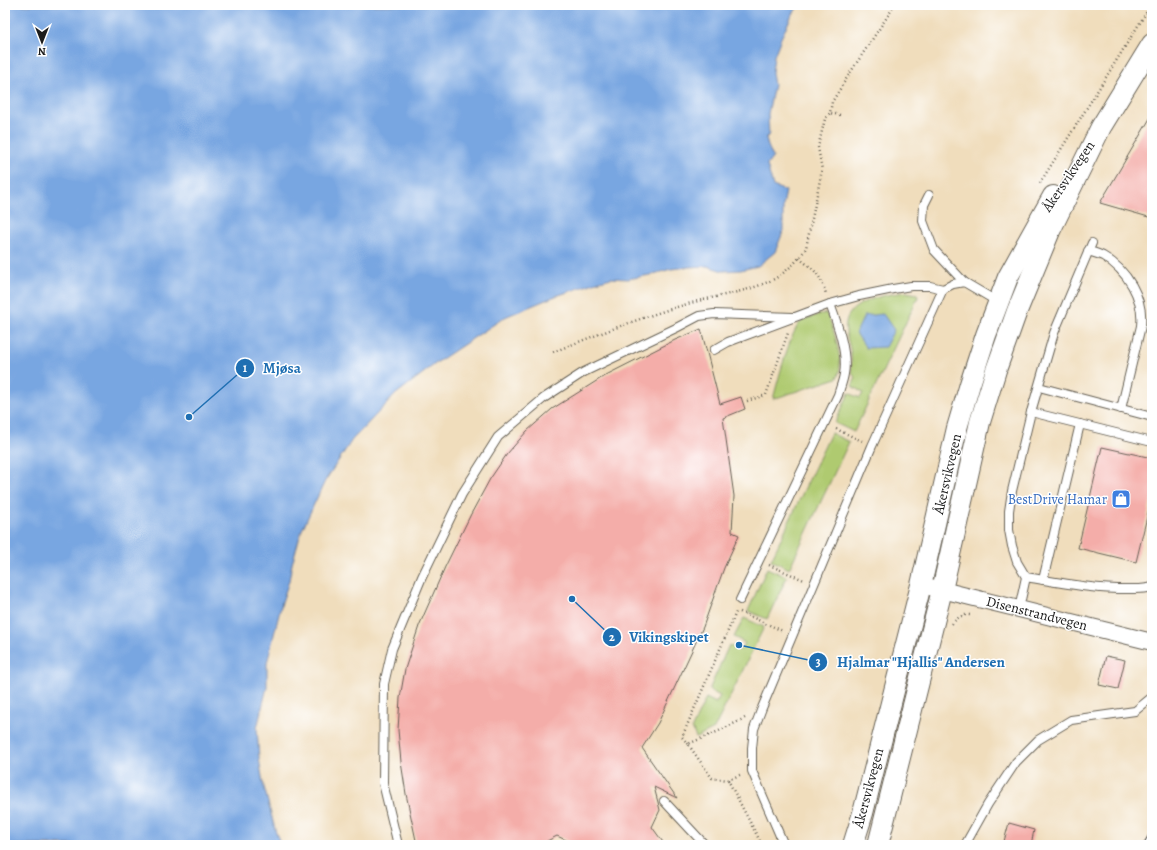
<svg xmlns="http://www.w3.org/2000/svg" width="1157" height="850" viewBox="0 0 1157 850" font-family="Alegreya,serif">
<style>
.green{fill:#afca70;stroke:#667346}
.water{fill:#78a6e1;stroke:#4a617e}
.building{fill:#f4ada9}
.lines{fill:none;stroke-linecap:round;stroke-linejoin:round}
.service-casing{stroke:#666054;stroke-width:10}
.minor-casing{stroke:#666054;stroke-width:18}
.tertiary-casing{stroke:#666054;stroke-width:22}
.path{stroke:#666054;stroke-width:2.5;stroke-dasharray:1 3;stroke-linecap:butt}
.service{stroke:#fff;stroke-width:8}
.minor{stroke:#fff;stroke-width:16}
.tertiary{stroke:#fff;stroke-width:20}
.rail-casing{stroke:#1c1c1c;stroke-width:4.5}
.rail{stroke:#fff;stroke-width:3;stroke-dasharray:9;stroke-linecap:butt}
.labels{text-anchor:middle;stroke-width:3;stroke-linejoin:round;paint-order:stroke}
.street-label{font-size:14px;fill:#1c1c1c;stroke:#fff}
.shop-label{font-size:14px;fill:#366cbe;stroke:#fff;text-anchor:end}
.leader{fill:none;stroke:#1f6fb2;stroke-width:1.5}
.callout-dot{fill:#1f6fb2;stroke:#fff;stroke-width:1.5}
.mark-label{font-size:12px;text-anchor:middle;font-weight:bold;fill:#fff}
.callout-label{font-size:15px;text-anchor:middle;font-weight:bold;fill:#1f6fb2;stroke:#fff;stroke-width:3;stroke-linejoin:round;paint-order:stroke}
</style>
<rect width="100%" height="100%" fill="#fff"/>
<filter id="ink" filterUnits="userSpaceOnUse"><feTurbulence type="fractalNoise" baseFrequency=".025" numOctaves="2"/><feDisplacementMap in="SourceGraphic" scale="8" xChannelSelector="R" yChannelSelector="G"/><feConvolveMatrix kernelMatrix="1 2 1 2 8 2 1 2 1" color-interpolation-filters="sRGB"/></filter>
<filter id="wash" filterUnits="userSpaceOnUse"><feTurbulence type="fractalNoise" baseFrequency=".012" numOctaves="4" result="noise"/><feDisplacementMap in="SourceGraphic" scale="16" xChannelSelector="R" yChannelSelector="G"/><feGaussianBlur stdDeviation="0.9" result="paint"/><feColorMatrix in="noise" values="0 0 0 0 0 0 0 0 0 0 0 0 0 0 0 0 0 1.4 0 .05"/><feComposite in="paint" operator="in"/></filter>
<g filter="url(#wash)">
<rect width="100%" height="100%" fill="#f0ddbc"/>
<!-- green -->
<g class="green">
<path d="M906 292 917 294 918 297 854 432 835 423 849 393 860 398 863 393 852 386 856 378C849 373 852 363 851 355 850 344 844 333 846 322 850 300 888 294 906 292Z"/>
<path d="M826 313C832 321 841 356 840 365 840 370 839 374 837 378L773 399C777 385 791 327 802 321 809 317 819 315 826 313Z"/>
<path d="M831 433 849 442 789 569 771 560Z"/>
<path d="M767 568 787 577 767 619 748 611Z"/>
<path d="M744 618 764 627 714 729 696 738 692 728 706 698 716 703 720 696 709 690 729 645 741 650 745 643 734 637Z"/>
</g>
<!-- water -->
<g class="water">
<path d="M5 5H799L791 17 781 38 774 56 772 73 774 85 768 114 769 135 766 138 768 146 773 157 767 165 773 186 786 191 783 206V232L775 252 758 266 741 270 723 271 707 266 689 267 671 269 650 275 628 279 611 278 600 281 553 297 505 317 439 361 396 394 352 440 325 481 301 532 292 564 289 581 282 602 267 663V687L257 728 259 758 263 783 276 833 281 845H5Z"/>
<path d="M883 314 894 330 885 347 866 348 856 333 864 316Z"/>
</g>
<g id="blocks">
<!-- building -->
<g class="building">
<path d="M1152 115V218L1100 203Z"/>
<path d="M701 329 720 404 741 397 745 409 723 418 734 496 732 532 739 535 724 568 703 627 658 723 642 748 677 798 654 787 660 810 652 827 665 845H577L557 836 547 841 546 845H417L406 794 401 762 398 730 400 698 405 669 419 626 445 567 471 514 490 479 507 454 527 431 552 409 606 375 675 340Z"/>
<path d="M1102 447 1152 458V496L1136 562 1078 548Z"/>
<path d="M1106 656 1125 660 1118 689 1099 685Z"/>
<path d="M1009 823 1034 830 1031 845H1003Z"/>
</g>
</g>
</g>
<g filter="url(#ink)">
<use href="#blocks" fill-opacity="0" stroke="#666054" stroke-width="1"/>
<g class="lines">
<defs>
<g id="service">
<path d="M929 195 924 205 923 221 934 250 964 282"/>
<path d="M1088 251C1093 252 1098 254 1103 256 1127 270 1144 298 1141 326L1121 409"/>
<path d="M830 304 859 296 893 289 911 286H930L943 289"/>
<path d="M714 350 728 342 830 304C837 323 848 353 844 374 843 381 840 388 838 395L740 600"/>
<path d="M1039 387 1152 417"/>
<path d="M1031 412 1152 442"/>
<path d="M1026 577C1062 583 1097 590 1134 589 1140 589 1146 589 1152 587"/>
<path d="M1043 580 1080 424"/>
<path d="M1019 609 1026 577 1017 562 1012 546 1009 530V511L1012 491 1031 412 1054 333 1092 243"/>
<path d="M664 801 705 845"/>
<path d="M398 845 383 783 384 684 392 649 422 577 462 494 498 437 544 398 584 372 676 328 699 316 714 314 793 317"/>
<path d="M784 845 752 771V748L754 729 762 708 872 446 943 289 953 284 964 282 998 302"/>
<path d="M965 845 988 804 1016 762 1038 740 1071 720 1135 711 1152 697"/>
</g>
<path id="minor" d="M930 587 1152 642"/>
<g id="tertiary">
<path d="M853 845 863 813 921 585 957 428 970 384 986 335 1008 277 1053 196"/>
<path d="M878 845 942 590 980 422 996 370 1017 311 1050 231 1101 127 1152 44"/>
</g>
</defs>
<!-- service casing -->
<use href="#service" class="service-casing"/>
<!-- minor casing -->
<use href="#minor" class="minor-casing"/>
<!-- tertiary casing -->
<use href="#tertiary" class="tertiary-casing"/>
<!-- path -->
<g class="path">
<path d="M840 115 830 113 832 102 848 76 895 5"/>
<path d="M1040 183 1151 5"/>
<path d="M799 258C815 271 820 273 826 294"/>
<path d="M553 352C599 334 644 316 691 303 719 295 750 292 776 278 787 271 799 260 806 248L822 170 818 147 825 119 830 113"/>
<path d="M747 401 766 395 788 333"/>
<path d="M836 429 862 441"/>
<path d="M769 565 804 580"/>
<path d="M740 612 783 631"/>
<path d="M952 624C957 618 962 614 970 615"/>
<path d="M745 718 719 731 688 744 712 778 728 780 762 845"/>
<path d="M688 744 682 737 737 610"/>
<path d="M728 780 742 774"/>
</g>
<!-- service -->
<use href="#service" class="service"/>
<!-- minor -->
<use href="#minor" class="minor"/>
<!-- tertiary -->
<use href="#tertiary" class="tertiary"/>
<defs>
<path id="rail" d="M1145 845 1152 833"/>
</defs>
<!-- rail casing -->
<use href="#rail" class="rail-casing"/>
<!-- rail -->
<use href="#rail" class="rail"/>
</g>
</g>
<!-- icons -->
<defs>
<symbol id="shop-square" viewBox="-11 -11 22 22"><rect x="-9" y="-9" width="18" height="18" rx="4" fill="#3f7fe0" stroke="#fff"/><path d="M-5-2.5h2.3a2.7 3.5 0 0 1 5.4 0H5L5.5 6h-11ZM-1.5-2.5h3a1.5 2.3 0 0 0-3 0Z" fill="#fff"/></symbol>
</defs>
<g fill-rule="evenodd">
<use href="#shop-square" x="1110" y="488" width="22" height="22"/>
</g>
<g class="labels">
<!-- street labels -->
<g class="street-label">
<text transform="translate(1068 176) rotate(-56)" y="5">Åkersvikvegen</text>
<text transform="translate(947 474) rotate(-77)" y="5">Åkersvikvegen</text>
<text transform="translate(1037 613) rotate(14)" y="5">Disenstrandvegen</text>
<text transform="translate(868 788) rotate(-75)" y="5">Åkersvikvegen</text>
</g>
<!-- shop labels -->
<g class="shop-label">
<text x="1107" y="504">BestDrive Hamar</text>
</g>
</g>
<!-- callouts -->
<path class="leader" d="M189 417L245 368M572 599L612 637M739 645L818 662"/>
<g class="callout-dot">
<circle cx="189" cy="417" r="4"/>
<circle cx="572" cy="599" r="4"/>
<circle cx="739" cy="645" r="4"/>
<circle cx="245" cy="368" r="10"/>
<circle cx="612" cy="637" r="10"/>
<circle cx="818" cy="662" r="10"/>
</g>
<g class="mark-label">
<text x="245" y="372">1</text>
<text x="612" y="641">2</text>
<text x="818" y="666">3</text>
</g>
<g class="callout-label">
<text x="282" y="373">Mjøsa</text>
<text x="669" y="642">Vikingskipet</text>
<text x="921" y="667">Hjalmar "Hjallis" Andersen</text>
</g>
<!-- margin -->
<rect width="1157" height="850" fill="none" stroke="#fff" stroke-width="20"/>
<!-- north arrow -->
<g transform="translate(42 42) rotate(180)" stroke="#ffffff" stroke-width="3" paint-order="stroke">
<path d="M0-3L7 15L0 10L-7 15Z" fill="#1c1c1c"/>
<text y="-6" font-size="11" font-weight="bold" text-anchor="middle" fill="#1c1c1c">N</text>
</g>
</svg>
